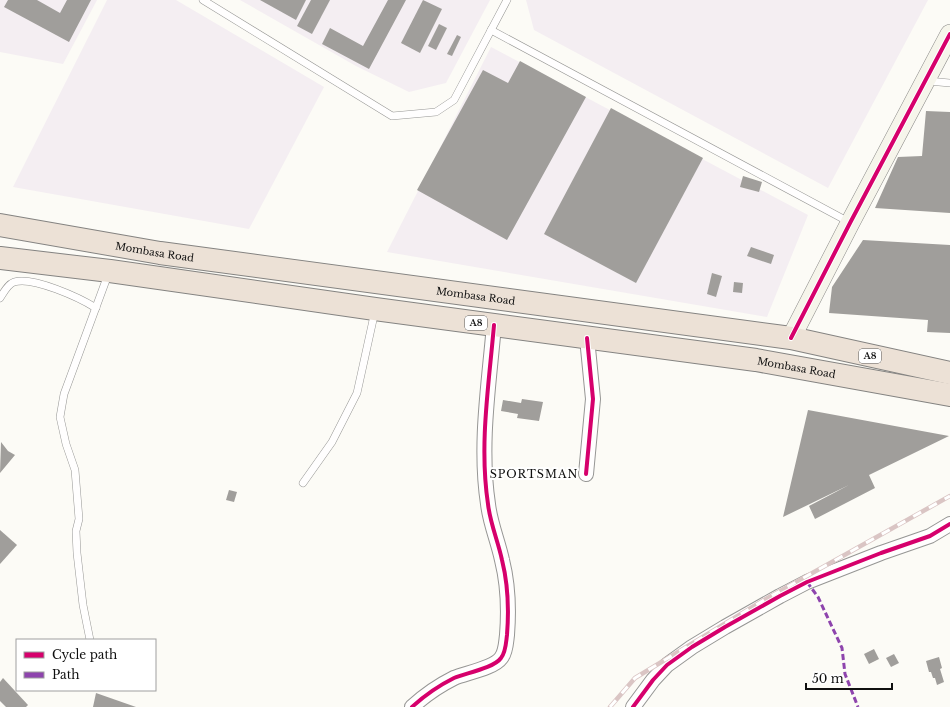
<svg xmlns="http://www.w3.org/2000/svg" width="950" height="707" viewBox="0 0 950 707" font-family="'Libre Baskerville',serif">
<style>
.industrial{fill:#f4eef2}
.building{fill:#a09e9b}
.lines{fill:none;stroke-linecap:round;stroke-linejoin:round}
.lane-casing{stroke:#969694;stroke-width:8}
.street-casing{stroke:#969694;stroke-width:16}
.secondary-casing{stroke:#8d8c8a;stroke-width:20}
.highway-casing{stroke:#848381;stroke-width:24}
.lane{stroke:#fffefe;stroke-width:7}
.street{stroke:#fffefe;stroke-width:14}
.secondary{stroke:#f6f5eb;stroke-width:19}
.highway{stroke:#ece1d6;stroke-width:22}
.rail-casing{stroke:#dac5c4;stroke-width:4.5}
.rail{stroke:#fff;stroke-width:3;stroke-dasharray:9;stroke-linecap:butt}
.quiet{stroke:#8e44ad;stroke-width:3;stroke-dasharray:6 3;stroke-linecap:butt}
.cycleway-casing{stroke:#fff;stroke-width:6}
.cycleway{stroke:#d6006c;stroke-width:4}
.labels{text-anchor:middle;stroke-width:4;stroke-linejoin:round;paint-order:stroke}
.shield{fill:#fff;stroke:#585858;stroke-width:1}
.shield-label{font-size:9px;font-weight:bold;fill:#101010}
.street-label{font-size:10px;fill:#101010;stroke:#fff}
.neighbourhood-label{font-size:11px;letter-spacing:1px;fill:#101010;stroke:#fff}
</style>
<rect width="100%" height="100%" fill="#fcfbf6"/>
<!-- industrial -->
<g class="industrial">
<path d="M0 0H97L63 64 0 52Z"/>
<path d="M107 0H176L324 87 249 229 13 187Z"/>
<path d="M240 0H490L446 83 409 92 356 66Z"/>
<path d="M526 0H928L828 188 534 30Z"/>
<path d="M491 47 808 215 767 317 387 252Z"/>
</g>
<!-- building -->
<g class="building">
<path d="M8 0H37L60 13 67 0H91L69 42 4 7Z"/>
<path d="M260 0H306L296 20Z"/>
<path d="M311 0H330L312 34 297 26Z"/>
<path d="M388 0H406L369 69 322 44 330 28 363 46Z"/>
<path d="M423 0 442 9 420 53 401 43Z"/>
<path d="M439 24 447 28 436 50 428 46Z"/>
<path d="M457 35 461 37 452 56 447 54Z"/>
<path d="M520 61 586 97 507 240 417 190 483 70 508 83Z"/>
<path d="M611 108 703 158 636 283 544 234Z"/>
<path d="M926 111 950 112V213L875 208 898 157 922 156Z"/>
<path d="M743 176 762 182 759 192 740 187Z"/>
<path d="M863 240 950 245V333L927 332 928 320 829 313 832 287Z"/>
<path d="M751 247 774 255 771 264 747 256Z"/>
<path d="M712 273 722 276 716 297 707 294Z"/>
<path d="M734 282 743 283 742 293 733 292Z"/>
<path d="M522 399 543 402 539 421 517 418 518 414 501 411 503 400 521 403Z"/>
<path d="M808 410 949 436 869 475 875 488 815 519 809 506 849 485 783 517Z"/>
<path d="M1 442 8 451 15 455 0 473Z"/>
<path d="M229 490 237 492 234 502 226 500Z"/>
<path d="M0 530 17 545 0 564Z"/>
<path d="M874 649 879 659 869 664 864 654Z"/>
<path d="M894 654 899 663 891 667 886 658Z"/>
<path d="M939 657 942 668 940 669 944 682 937 685 935 678H933L931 672H929L926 661Z"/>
<path d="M3 678 28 705 26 707H6L0 701V682Z"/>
<path d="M96 693 136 707H93Z"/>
</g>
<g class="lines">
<defs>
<g id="lane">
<path d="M203 0 392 116 436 112 454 100 507 0"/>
<path d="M491 30 849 222"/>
<path d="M928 81 950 83"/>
<path d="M0 298C4 292 8 284 14 282 33 276 80 298 96 308"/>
<path d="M303 483 332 442 357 393 375 311"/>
<path d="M90 640 83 605 77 553 76 531 79 519 75 470 66 444 60 417 64 394 109 272"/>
</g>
<g id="street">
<path d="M586 474 593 399 587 338"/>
<path d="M412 707C425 695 438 686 454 678 466 673 494 668 501 658 506 652 506 642 507 635 509 610 508 584 502 560 498 541 490 523 488 504 479 445 489 384 494 325"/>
<path d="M633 707 653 680 667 665 692 647 725 627 780 596 807 582 881 553 930 536 950 524"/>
</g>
<path id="secondary" d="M791 338 850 223 950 34"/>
<g id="highway">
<path id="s1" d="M0 225 160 253 791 338 950 373"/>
<path id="s2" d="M0 258 110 271 375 309 756 360 950 395"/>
</g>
</defs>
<!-- lane casing -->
<use href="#lane" class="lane-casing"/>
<!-- street casing -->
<use href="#street" class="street-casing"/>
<!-- secondary casing -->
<use href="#secondary" class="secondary-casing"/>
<!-- highway casing -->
<use href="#highway" class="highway-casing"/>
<!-- lane -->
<use href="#lane" class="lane"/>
<!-- street -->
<use href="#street" class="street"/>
<!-- secondary -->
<use href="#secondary" class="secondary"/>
<!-- highway -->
<use href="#highway" class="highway"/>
<defs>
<path id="rail" d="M610 707 635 678 764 600 950 496"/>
</defs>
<!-- rail casing -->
<use href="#rail" class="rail-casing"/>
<!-- rail -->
<use href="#rail" class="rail"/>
<!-- quiet -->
<path class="quiet" d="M807 582 818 597 842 648 845 674 858 707"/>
<defs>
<g id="cycleway">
<path d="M791 338 850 223 950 34"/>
<path d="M586 474 593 399 587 338"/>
<path d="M412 707C425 695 438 686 454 678 466 673 494 668 501 658 506 652 506 642 507 635 509 610 508 584 502 560 498 541 490 523 488 504 479 445 489 384 494 325"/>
<path d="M633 707 653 680 667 665 692 647 725 627 780 596 807 582 881 553 930 536 950 524"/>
</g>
</defs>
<!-- cycleway casing -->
<use href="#cycleway" class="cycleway-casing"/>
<!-- cycleway -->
<use href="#cycleway" class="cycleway"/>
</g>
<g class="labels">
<!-- shield labels -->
<g class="shield">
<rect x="465" y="316" width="22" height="14" rx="3"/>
<rect x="859" y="349" width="22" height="14" rx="3"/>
</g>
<g class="shield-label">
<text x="476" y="326">A8</text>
<text x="870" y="359">A8</text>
</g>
<!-- street labels -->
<g class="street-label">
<text dy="4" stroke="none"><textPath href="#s1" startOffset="157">Mombasa Road</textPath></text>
<text dy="4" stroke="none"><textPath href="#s1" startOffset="481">Mombasa Road</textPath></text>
<text dy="4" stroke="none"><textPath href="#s2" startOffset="804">Mombasa Road</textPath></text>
</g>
<!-- neighbourhood labels -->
<g class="neighbourhood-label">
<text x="534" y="478">SPORTSMAN</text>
</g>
</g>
<!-- legend -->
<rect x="16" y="639" width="140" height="52" fill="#ffffff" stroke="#9f9f9f"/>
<rect x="24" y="652" width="20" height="6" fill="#d6006c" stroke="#9f9f9f"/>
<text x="52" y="659" font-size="12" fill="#101010">Cycle path</text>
<rect x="24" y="672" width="20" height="6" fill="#8e44ad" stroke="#9f9f9f"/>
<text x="52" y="679" font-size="12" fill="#101010">Path</text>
<!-- scale -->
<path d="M806 683v6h86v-6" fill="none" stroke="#101010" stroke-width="2"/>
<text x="812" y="683" font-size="12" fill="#101010" stroke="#ffffff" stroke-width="3" paint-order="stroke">50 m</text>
</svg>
